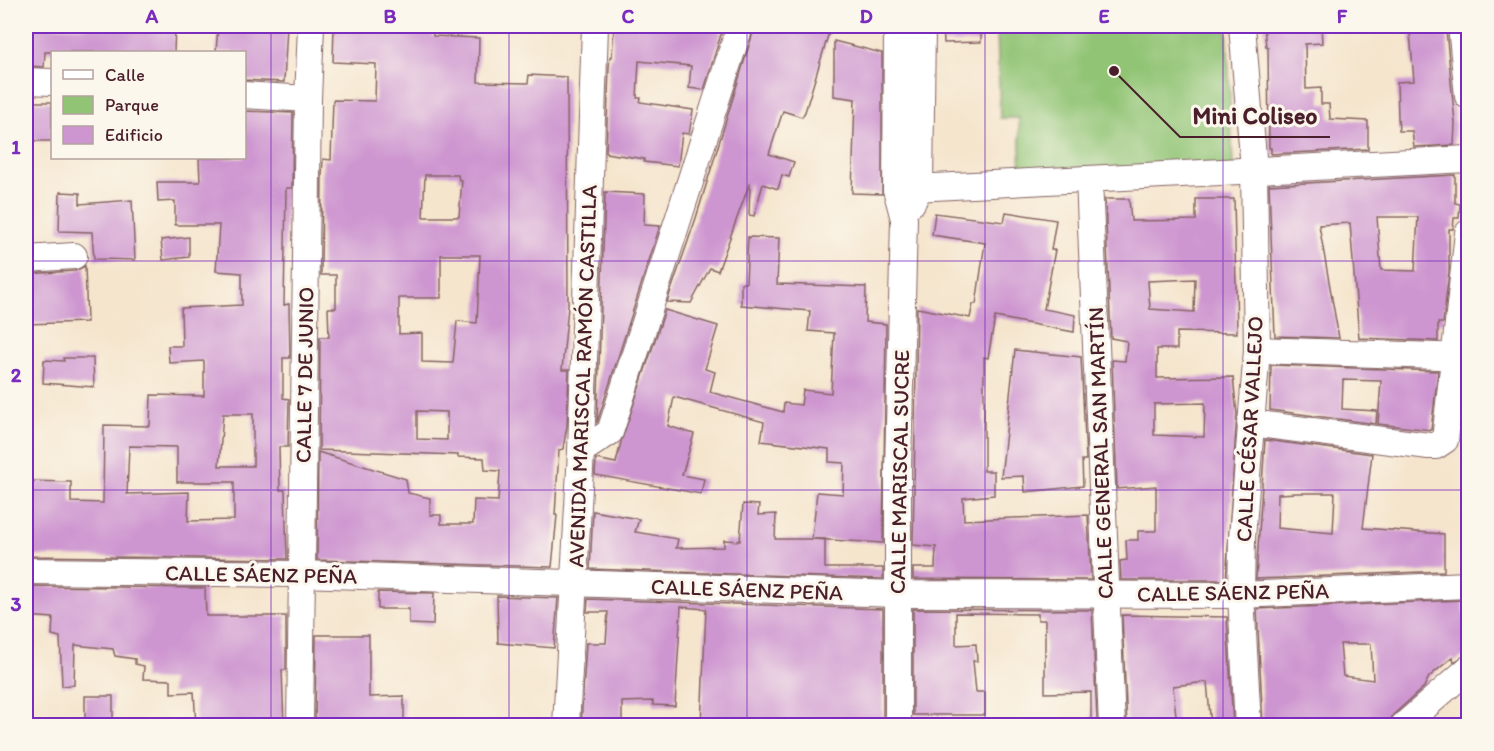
<svg xmlns="http://www.w3.org/2000/svg" width="1494" height="751" viewBox="0 0 1494 751" font-family="Itim,sans-serif">
<style>
.green{fill:#91c475;stroke:#6e7250;stroke-width:1.5}
.building{fill:#ce96d0;fill-rule:evenodd}
.lines{fill:none;stroke-linecap:round;stroke-linejoin:round}
.minor-casing{stroke:#866464;stroke-width:28}
.minor{stroke:#fff;stroke-width:26}
.grid{fill:none;stroke:#7b2cbf;stroke-width:1.5;stroke-opacity:0.55}
.labels{text-anchor:middle;stroke-width:6;stroke-linejoin:round;paint-order:stroke}
.street-label{font-size:22px;fill:#4a1f2b;stroke:#fbf7ec}
.leader{fill:none;stroke:#4a1f2b;stroke-width:2}
.callout-dot{fill:#4a1f2b;stroke:#fbf7ec;stroke-width:2}
.callout-label{font-size:24px;text-anchor:middle;font-weight:bold;fill:#4a1f2b;stroke:#fbf7ec;stroke-width:6;stroke-linejoin:round;paint-order:stroke}
.neatline{fill:none;stroke:#7b2cbf;stroke-width:2}
.grid-label{font-size:20px;text-anchor:middle;font-weight:bold;fill:#7b2cbf}
</style>
<rect width="100%" height="100%" fill="#fbf7ec"/>
<filter id="ink" filterUnits="userSpaceOnUse"><feTurbulence type="fractalNoise" baseFrequency=".0167" numOctaves="2"/><feDisplacementMap in="SourceGraphic" scale="12" xChannelSelector="R" yChannelSelector="G"/><feConvolveMatrix kernelMatrix="1 2 1 2 8 2 1 2 1" color-interpolation-filters="sRGB"/></filter>
<filter id="wash" filterUnits="userSpaceOnUse"><feTurbulence type="fractalNoise" baseFrequency=".008" numOctaves="4" result="noise"/><feDisplacementMap in="SourceGraphic" scale="24" xChannelSelector="R" yChannelSelector="G"/><feGaussianBlur stdDeviation="1.35" result="paint"/><feColorMatrix in="noise" values="0 0 0 0 0 0 0 0 0 0 0 0 0 0 0 0 0 1.4 0 .05"/><feComposite in="paint" operator="in"/></filter>
<g filter="url(#wash)">
<rect width="100%" height="100%" fill="#f5e5cd"/>
<!-- green -->
<path class="green" d="M1107 26H1227L1233 167 1021 175 1019 118H1000L997 29Z"/>
<g id="blocks">
<!-- building -->
<g class="building">
<path d="M26 26 153 28 154 26H175L174 52H45L44 67 26 66Z"/>
<path d="M218 26H287L284 82 244 80V52H216Z"/>
<path d="M334 26H433V36L479 38 478 82 528 83 529 75 567 77 568 307 562 370H569L567 426 563 449 559 450 555 515H557L552 567 317 560 318 452 406 479 408 493 430 498V515H441V524H473L474 500 498 501 500 471 485 470 484 458 458 457V455L319 450 320 337H329L328 308H336V275H321L322 176 323 159 331 160 333 100 375 101 376 64 333 62ZM425 175H458L459 180H462L459 217H423ZM441 255H480L477 323 457 321 453 363 422 362V333L399 334V298H441ZM417 411 447 412V440L417 439Z"/>
<path d="M614 26H683L722 31 704 90 689 88 691 66 639 61 637 98H641L640 102 693 110 689 134 682 133 678 166 644 162V159L606 153 609 67 610 57H612Z"/>
<path d="M755 26H816L830 29 805 112 802 117 783 111 769 154 794 162 789 177 782 175 778 189 763 184 754 216 749 215 750 182 718 271 710 268 691 303 667 302 696 218Z"/>
<path d="M943 26H981V42L944 43Z"/>
<path d="M1264 26H1321L1322 43 1305 44 1306 89 1321 88V104H1329L1330 119 1368 121V149L1271 154V148H1269L1268 47H1266Z"/>
<path d="M1446 30 1455 123 1454 145 1414 147 1412 131H1399L1398 117 1397 82 1414 81 1410 33Z"/>
<path d="M834 41 882 53V194L852 193 855 99 834 96Z"/>
<path d="M32 102H52V141H33Z"/>
<path d="M244 111 293 113 292 188H286L284 305 289 304 290 358H283V398L289 399 288 447H279L280 490H285L287 559 26 556V481L71 482V502L103 503 104 425 150 426 151 395 204 396V361L169 363 168 346H182L181 308 242 305V273L216 271 219 225H175V201L158 202 157 182H200L199 158H244ZM223 414H253V466H219ZM129 446 177 447V482H234V520L188 521 189 492 127 494Z"/>
<path d="M1455 175V203L1460 204 1459 218H1454L1453 229H1449V272L1443 323H1438V341L1359 338 1350 223 1319 225 1339 338 1275 336 1269 185ZM1377 217H1418L1415 271 1381 270Z"/>
<path d="M60 192 80 193V204L132 200 135 260 94 259 92 232 59 231Z"/>
<path d="M605 192 645 194 644 225 660 226 597 423Z"/>
<path d="M1105 199H1129L1131 221 1196 220V199H1234L1237 333 1177 332V349H1157V378L1233 377 1237 414 1226 580H1121L1120 561 1127 560 1126 540H1138V531H1156V486L1117 489 1112 360 1125 361 1127 341 1111 338ZM1195 279 1194 312 1150 309 1148 281ZM1205 403 1204 437 1154 435V404Z"/>
<path d="M1006 212 1056 220 1051 250H1055L1044 309 1075 315 1074 332 995 317 988 358 984 357V471H994V495L963 498 964 520 1088 515 1091 580 913 579V568H935L936 547 913 545 917 308 970 318 973 304H976L985 243 932 235 935 213 1004 222Z"/>
<path d="M189 237V257L163 260 161 240Z"/>
<path d="M748 237 779 238 777 284 866 287 865 322 886 324 883 543 812 539 817 492 843 494 844 463 829 462V449L761 441 764 422 674 397 668 426 694 434 682 475 704 479 701 494 595 475 596 459 616 463 621 442 665 310 718 326 705 369 715 372 710 392 783 412 784 403 801 405 803 390 831 393 834 333 808 331 810 311 741 305V283H746Z"/>
<path d="M85 266 87 322 26 324V274L75 271Z"/>
<path d="M1015 350 1081 357 1086 460H1082L1083 486 1025 492 1024 476 1001 477Z"/>
<path d="M63 358H93L94 387 43 383 44 360 64 361Z"/>
<path d="M1271 365 1438 371 1431 430 1378 424 1381 381 1343 380 1342 409 1377 411 1376 424 1270 410Z"/>
<path d="M1265 440 1372 454 1363 528 1444 534V571L1256 579ZM1298 493H1335L1333 533 1277 528 1278 494Z"/>
<path d="M743 504 759 505 758 515 776 514 775 539H825V568H883V579L590 569 593 511 639 519 635 532 678 539 676 548 724 547V540L740 541Z"/>
<path d="M26 586 205 588 206 616H286V670H282L284 726H196L194 692 171 693V680L143 679 144 666 135 664V659L115 656 113 649 75 645 74 685 62 686 60 637 52 635 53 618 26 616Z"/>
<path d="M378 592 434 593 433 625 409 624V609H378Z"/>
<path d="M497 596 558 598 554 648 498 643Z"/>
<path d="M588 599 883 609V726H778V722H720V726H701L706 609 681 607 675 706 653 705V701L622 702V726H581L586 643H606L608 612H587Z"/>
<path d="M1462 600 1468 634V654L1454 662 1453 657 1429 677 1424 687 1393 715 1388 725 1322 723V726H1263L1257 609ZM1340 644H1371L1373 680 1343 676Z"/>
<path d="M913 609 1092 610 1097 720H1091V692L1045 693V620H1038V614L956 613V645L976 644 977 661H973L976 692H985V715H913Z"/>
<path d="M1122 615 1227 617 1233 726H1211L1207 682 1173 686 1177 726H1127Z"/>
<path d="M316 635H369V697L404 696V726H315Z"/>
<rect x="85" y="696" width="28" height="30"/>
</g>
</g>
</g>
<g filter="url(#ink)">
<use href="#blocks" fill-opacity="0" stroke="#866464" stroke-width="1.5"/>
<g class="lines">
<defs>
<g id="minor">
<path d="M897 26 896 189 904 219 898 468V726"/>
<path d="M1242 26 1254 169 1257 350 1242 538 1241 595 1248 726"/>
<path d="M1461 26 1468 96"/>
<path d="M26 81 52 82"/>
<path d="M244 95 308 99"/>
<path d="M1089 179 1112 726"/>
<path d="M896 189 1468 159"/>
<path d="M912 203 920 187 922 26"/>
<path d="M26 259 74 256"/>
<path d="M1257 350 1468 357"/>
<path d="M1250 423 1429 446H1436L1445 440 1468 233"/>
<path d="M581 451 610 432 740 26"/>
<path d="M26 571 301 574 897 594 1241 595 1468 585"/>
<path d="M300 726 308 99 311 26"/>
<path d="M566 726 581 451 595 26"/>
<path d="M1403 726 1468 669"/>
</g>
</defs>
<!-- minor casing -->
<use href="#minor" class="minor-casing"/>
<!-- minor -->
<use href="#minor" class="minor"/>
</g>
</g>
<!-- grid -->
<path class="grid" d="M271 26V726M509 26V726M747 26V726M985 26V726M1223 26V726M26 261H1468M26 490H1468"/>
<g class="labels">
<!-- street labels -->
<g class="street-label">
<text transform="translate(304 375) rotate(-89)" y="8">CALLE 7 DE JUNIO</text>
<text transform="translate(582 376) rotate(-88)" y="8">AVENIDA MARISCAL RAMÓN CASTILLA</text>
<text transform="translate(1249 429) rotate(-87)" y="8">CALLE CÉSAR VALLEJO</text>
<text transform="translate(1100 453) rotate(-92)" y="8">CALLE GENERAL SAN MARTÍN</text>
<text transform="translate(899 472) rotate(-89)" y="8">CALLE MARISCAL SUCRE</text>
<text transform="translate(261 574) rotate(1)" y="8">CALLE SÁENZ PEÑA</text>
<text transform="translate(747 589) rotate(2)" y="8">CALLE SÁENZ PEÑA</text>
<text transform="translate(1233 592) rotate(-1)" y="8">CALLE SÁENZ PEÑA</text>
</g>
</g>
<!-- callouts -->
<path class="leader" d="M1114 71L1180 137H1330"/>
<circle class="callout-dot" cx="1114" cy="71" r="6"/>
<g class="callout-label">
<text x="1255" y="124">Mini Coliseo</text>
</g>
<!-- margin -->
<rect width="1494" height="751" fill="none" stroke="#fbf7ec" stroke-width="66"/>
<!-- legend -->
<rect x="51" y="51" width="195" height="108" fill="#fbf7ec" stroke="#b4a19f" stroke-width="1.5"/>
<rect x="63" y="70" width="30" height="9" fill="#ffffff" stroke="#b4a19f" stroke-width="1.5"/>
<text x="105" y="81" font-size="18" fill="#4a1f2b">Calle</text>
<rect x="63" y="96" width="30" height="18" fill="#91c475" stroke="#b4a19f" stroke-width="1.5"/>
<text x="105" y="111" font-size="18" fill="#4a1f2b">Parque</text>
<rect x="63" y="126" width="30" height="18" fill="#ce96d0" stroke="#b4a19f" stroke-width="1.5"/>
<text x="105" y="141" font-size="18" fill="#4a1f2b">Edificio</text>
<rect x="33" y="33" width="1428" height="685" class="neatline"/>
<g class="grid-label">
<text x="152" y="23">A</text>
<text x="390" y="23">B</text>
<text x="628" y="23">C</text>
<text x="866" y="23">D</text>
<text x="1104" y="23">E</text>
<text x="1342" y="23">F</text>
<text x="16" y="154">1</text>
<text x="16" y="382">2</text>
<text x="16" y="611">3</text>
</g>
</svg>
